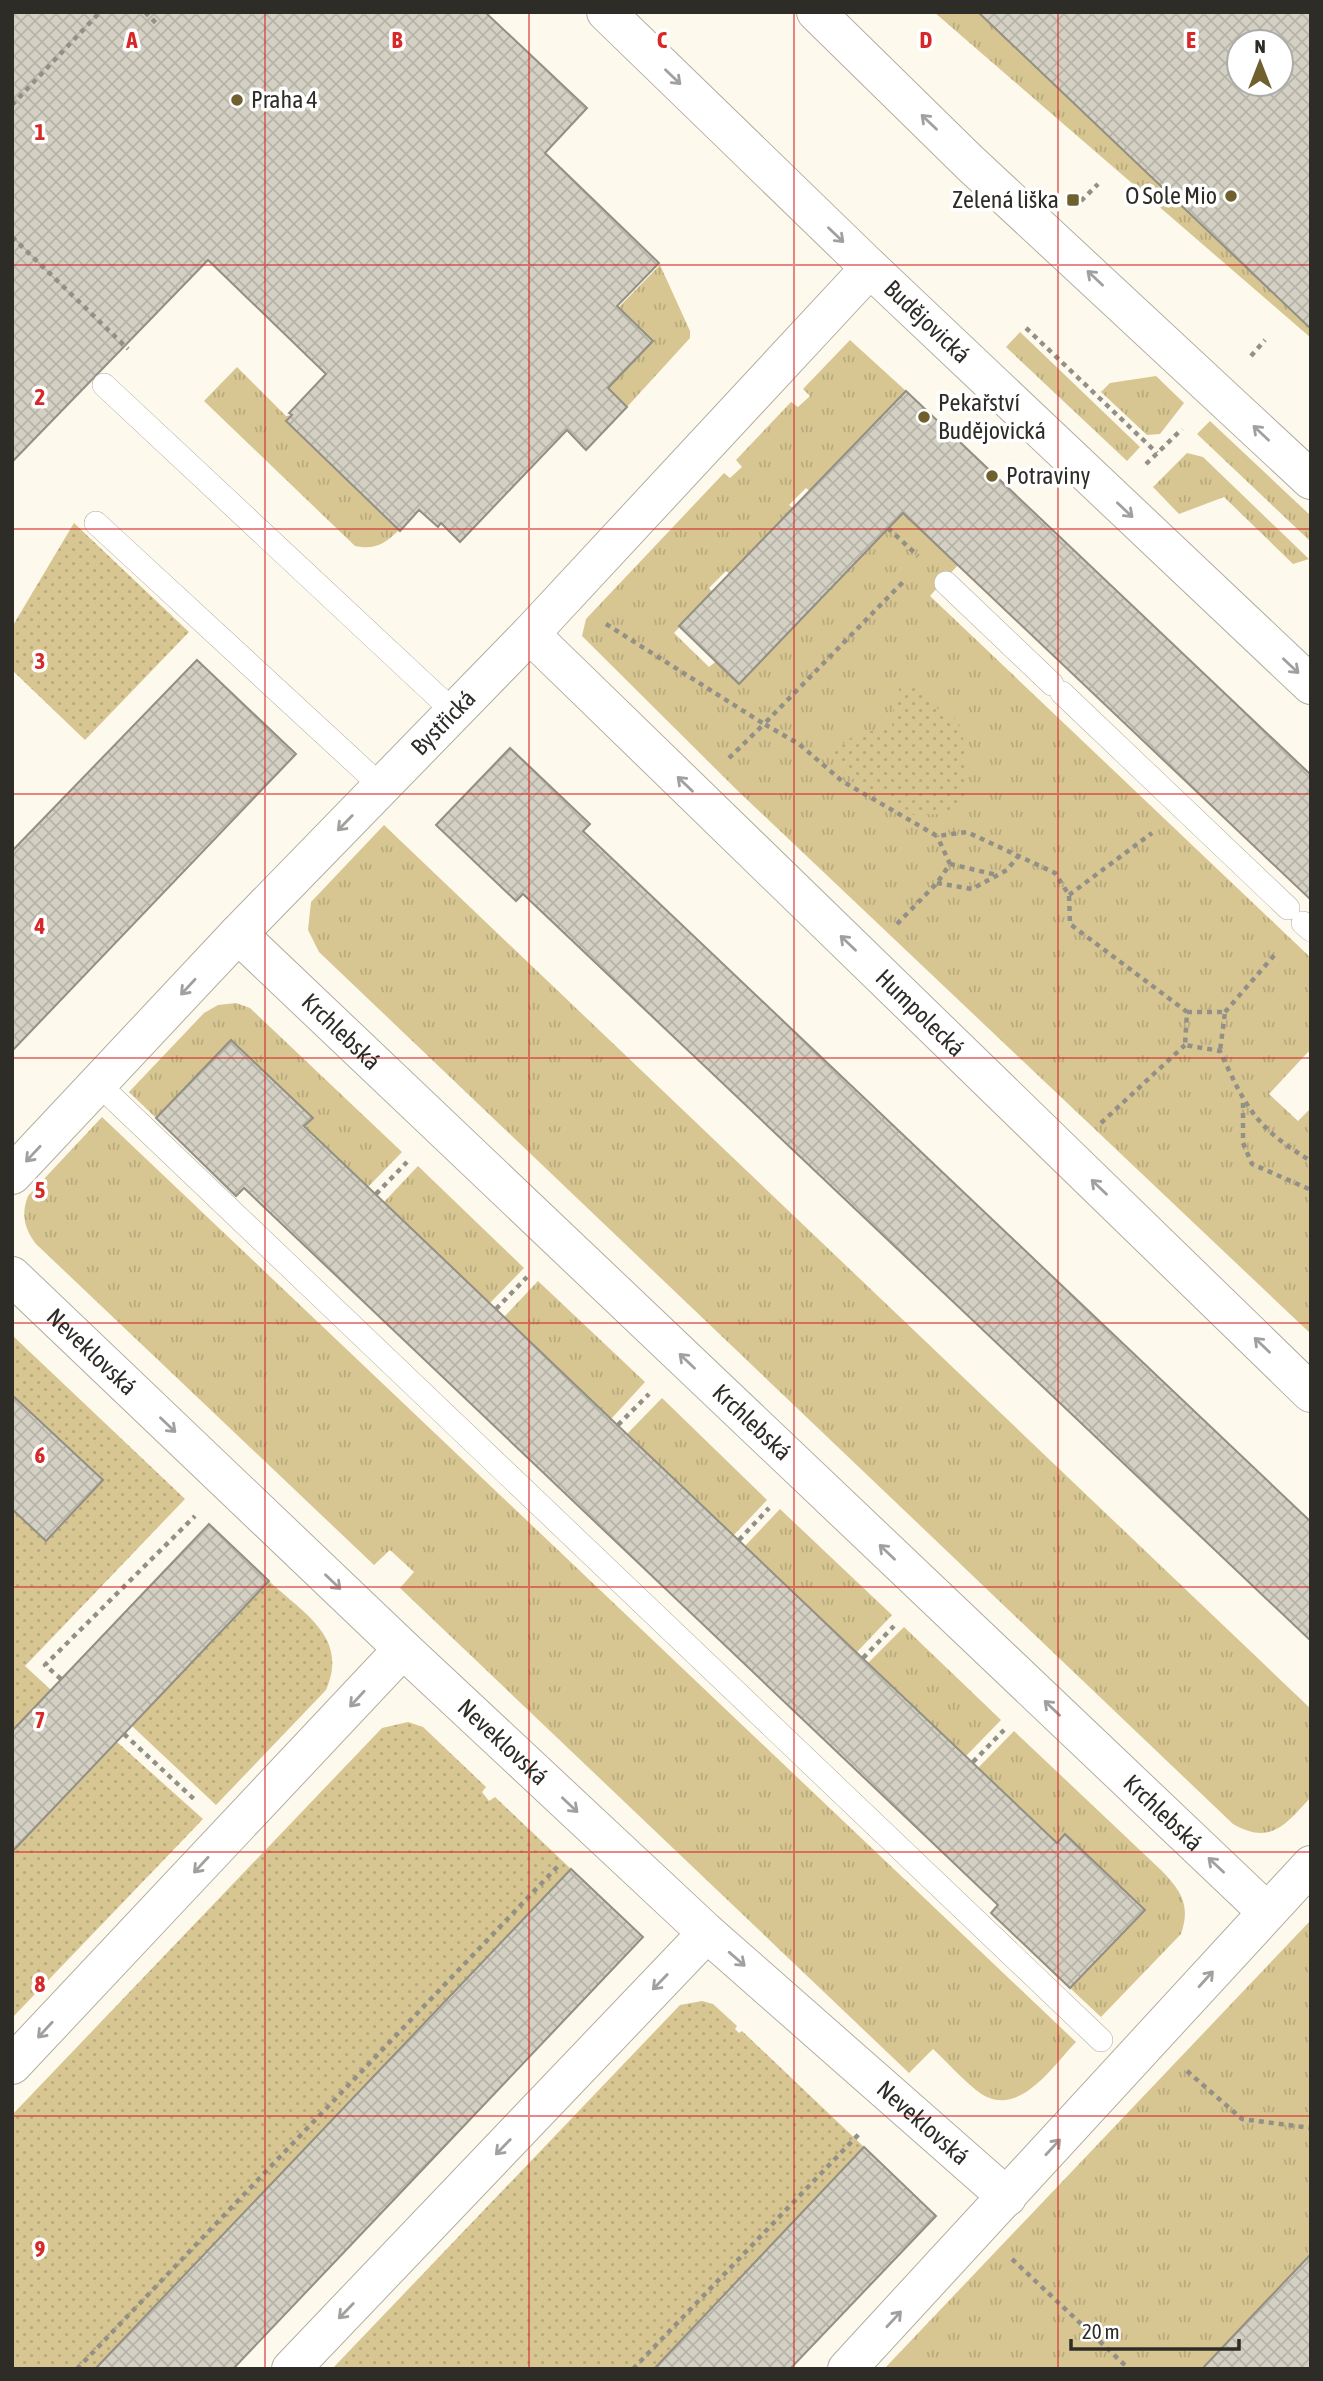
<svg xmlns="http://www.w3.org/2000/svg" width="1323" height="2381" viewBox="0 0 1323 2381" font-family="'Asap Condensed',sans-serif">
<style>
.grass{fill:url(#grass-tufts)}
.park{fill:url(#park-dots)}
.building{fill:url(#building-cross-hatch);stroke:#938f83;stroke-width:2;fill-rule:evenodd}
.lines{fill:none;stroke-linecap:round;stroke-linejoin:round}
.lane-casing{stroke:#b2aea1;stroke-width:24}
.street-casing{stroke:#b2aea1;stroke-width:40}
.secondary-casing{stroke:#b2aea1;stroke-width:40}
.path{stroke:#939087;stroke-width:4.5;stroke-dasharray:5 5;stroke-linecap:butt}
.lane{stroke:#fff;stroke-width:23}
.street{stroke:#fff;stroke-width:38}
.secondary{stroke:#fff;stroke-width:38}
.oneway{stroke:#a1a09e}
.grid{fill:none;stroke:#d62828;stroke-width:2;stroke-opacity:0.55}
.poi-dot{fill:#6f602d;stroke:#fff;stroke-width:2.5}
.labels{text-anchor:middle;stroke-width:7;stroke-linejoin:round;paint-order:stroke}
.poi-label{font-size:24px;fill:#2e2c27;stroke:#fff;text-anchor:start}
.street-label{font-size:24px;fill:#2e2c27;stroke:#fff}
.grid-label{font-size:23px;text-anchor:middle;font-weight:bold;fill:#d62828;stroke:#fff;stroke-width:7;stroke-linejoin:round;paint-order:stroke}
</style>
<defs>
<pattern id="grass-tufts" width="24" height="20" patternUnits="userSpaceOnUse" patternTransform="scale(1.75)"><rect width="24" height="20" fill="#d7c692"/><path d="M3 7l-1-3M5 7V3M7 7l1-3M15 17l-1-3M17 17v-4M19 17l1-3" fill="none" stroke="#b9aa7e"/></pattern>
<pattern id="park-dots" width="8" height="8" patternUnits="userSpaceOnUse" patternTransform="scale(1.75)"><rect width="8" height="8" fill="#d7c692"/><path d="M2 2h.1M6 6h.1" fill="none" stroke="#b9aa7e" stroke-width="1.8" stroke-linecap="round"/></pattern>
<pattern id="building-cross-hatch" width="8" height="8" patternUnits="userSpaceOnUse" patternTransform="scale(1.75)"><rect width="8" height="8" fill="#d4d0c3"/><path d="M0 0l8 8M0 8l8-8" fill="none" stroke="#b6b3a8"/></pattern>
</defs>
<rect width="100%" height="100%" fill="#fdf9ec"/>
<!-- grass -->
<g class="grass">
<path d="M934 12H978L1311 329V338Z"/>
<path d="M660 265 690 331V338L627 407 608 388 653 341 618 308Z"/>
<path d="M1020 332 1140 447 1127 461 1006 347Z"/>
<path d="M850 340 906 391 810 491 806 488 789 505 793 508 730 574 726 571 709 588 712 592 674 633 709 667 903 513 958 565 930 596 1311 958V1054L1308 1052 1269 1094 1298 1121 1311 1108V1334L740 793 582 636 586 619 724 473 730 478 742 467 736 460 791 402 798 407 810 396 803 389Z"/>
<path d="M237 367 286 416 292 415 286 422 399 530C385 544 375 550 355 546L204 401Z"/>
<path d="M1156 376 1184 403 1160 434 1147 435 1101 392 1110 383Z"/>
<path d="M1210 421 1311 516V542L1197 434Z"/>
<path d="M1187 453 1203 457 1309 559 1293 564 1224 497 1179 514 1153 487Z"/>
<path d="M384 825 1311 1709V1797C1286 1824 1271 1846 1233 1824L319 952 308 930 311 902Z"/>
<path d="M236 1003 250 1008 402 1152 368 1187 305 1126 312 1117 231 1040 156 1118 129 1092 204 1013 218 1005Z"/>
<path d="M102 1117 1076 2042C1051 2068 1016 2123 976 2090 961 2078 947 2062 933 2049L909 2073 400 1588 414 1572 390 1550 374 1565 36 1244C24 1228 21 1214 28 1196Z"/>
<path d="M418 1166 524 1268 490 1303 384 1202Z"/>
<path d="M538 1281 645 1382 611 1419 504 1317Z"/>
<path d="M662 1398 767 1500 733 1536 627 1434Z"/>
<path d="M780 1509 892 1615 857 1652 745 1546Z"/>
<path d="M904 1627 1001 1720 966 1756 868 1663Z"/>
<path d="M1014 1731 1162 1871C1181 1891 1191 1905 1181 1934L1101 2017 1070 1988 1144 1910 1065 1834 1057 1843 978 1768Z"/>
<path d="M1311 1920V2254L1202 2369H884Z"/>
</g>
<!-- park -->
<g class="park">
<path d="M74 523 189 632 85 740 12 670V627Z"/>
<path d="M900 687H925C930 705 933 710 952 713 971 746 972 778 958 813L913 815 884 792 871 791 839 769 834 752 854 735 892 726 894 703Z"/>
<path d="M12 1335 185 1499 25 1666 51 1690 12 1731V1509L46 1541 103 1480 12 1395Z"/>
<path d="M269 1581C304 1614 349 1637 326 1690L216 1805 132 1726Z"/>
<path d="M408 1722 423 1727 486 1787 482 1792 489 1801 495 1797 571 1869 95 2369H12V2115L382 1728Z"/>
<path d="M117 1742 203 1819 12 2018V1852Z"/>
<path d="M702 2001 713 2004 737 2026 735 2029 739 2033 742 2031 864 2147 654 2369H332L680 2005Z"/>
</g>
<!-- building -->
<g class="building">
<path d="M12 12H485L587 108 545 153 659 263 617 306 653 341 608 388 627 407 586 450 567 430 460 542 441 523 438 527 419 510 400 531 286 421 292 415 289 413 326 374 208 260 12 462Z"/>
<path d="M978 12H1311V329ZM1239 42H1281V84H1239Z"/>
<path d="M906 391 1311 775V900L903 513 739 684 679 626Z"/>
<path d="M197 660 296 754 12 1051V851Z"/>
<path d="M510 748 590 824 583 831 1311 1522V1641L523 894 516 901 436 825Z"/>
<path d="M231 1040 313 1118 304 1126 611 1419 1057 1843 1065 1834 1145 1910 1070 1988 991 1913 998 1905 244 1188 236 1196 156 1118Z"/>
<path d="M12 1395 103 1480 46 1541 12 1509Z"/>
<path d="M209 1524 269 1581 12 1852V1731Z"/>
<path d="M571 1869 643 1937 405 2188 233 2369H95Z"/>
<path d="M864 2147 936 2216 790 2369H654Z"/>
<path d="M1311 2254V2369H1202L1253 2315Z"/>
</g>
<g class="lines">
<defs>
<g id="lane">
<path d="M104 385 454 712"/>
<path d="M96 523 381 786"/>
<path d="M946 583 1052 684"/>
<path d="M1062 693 1288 908"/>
<path d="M1303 923 1311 930"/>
<path d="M113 1098 1101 2040"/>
</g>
<g id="street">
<path id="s1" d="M530 634 1311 1393"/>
<path id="s2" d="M238 934 1267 1912"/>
<path id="s3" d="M12 1175 238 934 530 634 870 268"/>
<path id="s4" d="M12 1276 403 1649 707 1933 1007 2197"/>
<path d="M12 2065 403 1649"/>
<path d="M291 2369 707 1933"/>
<path d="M847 2369 1311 1865"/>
</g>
<g id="secondary">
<path id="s5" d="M606 12 870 268 1311 685"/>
<path d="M816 12 970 163 1311 480"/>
</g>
</defs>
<!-- lane casing -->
<use href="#lane" class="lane-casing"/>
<!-- street casing -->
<use href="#street" class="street-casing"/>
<!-- secondary casing -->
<use href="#secondary" class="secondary-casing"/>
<!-- path -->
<g class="path">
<path d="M145 12 156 23"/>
<path d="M12 105 100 12"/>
<path d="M1081 201 1098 184"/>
<path d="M12 237 128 349"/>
<path d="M1026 328 1157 453"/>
<path d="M1251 356 1265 340"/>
<path d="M1146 464 1182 429"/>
<path d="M888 528 918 556"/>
<path d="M606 624 764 724 904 581"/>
<path d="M729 758 764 724 799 744 842 781 937 836 967 832 1055 873 1069 895 1070 924 1187 1012 1185 1045 1220 1051C1246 1108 1256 1128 1311 1161"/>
<path d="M950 864 997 875"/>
<path d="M937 883 972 889 1007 870 1019 855"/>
<path d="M1069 895 1152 833"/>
<path d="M897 924 937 883 950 864 937 836"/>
<path d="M1187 1012H1225L1220 1051"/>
<path d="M1225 1012 1277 952"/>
<path d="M1243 1103V1143L1252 1164 1311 1190"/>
<path d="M1101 1123 1185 1045"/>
<path d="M376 1194 407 1162"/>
<path d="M496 1309 527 1277"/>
<path d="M618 1425 649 1394"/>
<path d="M739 1540 769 1508"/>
<path d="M863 1658 894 1626"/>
<path d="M61 1679 45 1665 195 1516"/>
<path d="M124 1734 196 1801"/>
<path d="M973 1762 1004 1730"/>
<path d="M1187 2071 1242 2119 1311 2128"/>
<path d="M1012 2259 1129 2369"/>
<path d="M77 2369 560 1864"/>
<path d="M633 2369 859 2134"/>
</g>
<!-- lane -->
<use href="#lane" class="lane"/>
<!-- street -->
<use href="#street" class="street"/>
<!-- secondary -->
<use href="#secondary" class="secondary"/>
</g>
<!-- one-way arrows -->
<defs><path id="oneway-shaft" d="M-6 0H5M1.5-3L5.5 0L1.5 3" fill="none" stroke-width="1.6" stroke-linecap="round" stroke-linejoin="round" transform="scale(1.75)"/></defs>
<g class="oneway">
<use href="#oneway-shaft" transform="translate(673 77) rotate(44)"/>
<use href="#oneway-shaft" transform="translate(929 122) rotate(-136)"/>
<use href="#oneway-shaft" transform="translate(836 235) rotate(44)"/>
<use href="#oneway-shaft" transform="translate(1095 278) rotate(-137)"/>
<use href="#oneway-shaft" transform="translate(1261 433) rotate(-137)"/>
<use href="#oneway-shaft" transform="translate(1125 510) rotate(43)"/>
<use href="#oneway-shaft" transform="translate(1291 666) rotate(43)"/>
<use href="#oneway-shaft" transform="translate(685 784) rotate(-136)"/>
<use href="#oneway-shaft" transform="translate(345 823) rotate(134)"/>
<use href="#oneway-shaft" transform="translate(848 943) rotate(-136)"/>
<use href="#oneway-shaft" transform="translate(188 987) rotate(133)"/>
<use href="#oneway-shaft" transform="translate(33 1154) rotate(133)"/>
<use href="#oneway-shaft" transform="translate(1099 1187) rotate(-136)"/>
<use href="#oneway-shaft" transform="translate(1262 1345) rotate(-136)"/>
<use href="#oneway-shaft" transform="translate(687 1361) rotate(-136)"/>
<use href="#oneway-shaft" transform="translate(168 1425) rotate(44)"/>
<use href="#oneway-shaft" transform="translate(887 1552) rotate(-136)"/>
<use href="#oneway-shaft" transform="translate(333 1582) rotate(44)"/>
<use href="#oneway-shaft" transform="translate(357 1699) rotate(133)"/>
<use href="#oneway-shaft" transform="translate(1052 1708) rotate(-136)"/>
<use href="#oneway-shaft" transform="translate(570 1805) rotate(43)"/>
<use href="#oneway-shaft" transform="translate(201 1865) rotate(133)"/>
<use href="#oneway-shaft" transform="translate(1216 1865) rotate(-137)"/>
<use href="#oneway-shaft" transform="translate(737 1959) rotate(41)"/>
<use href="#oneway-shaft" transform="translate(1206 1979) rotate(-48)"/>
<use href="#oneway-shaft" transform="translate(660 1982) rotate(134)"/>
<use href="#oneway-shaft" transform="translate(45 2030) rotate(133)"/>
<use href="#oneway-shaft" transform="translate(503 2147) rotate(134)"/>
<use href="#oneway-shaft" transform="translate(1053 2147) rotate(-47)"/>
<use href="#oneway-shaft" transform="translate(346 2311) rotate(134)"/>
<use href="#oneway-shaft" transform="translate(894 2319) rotate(-47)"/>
</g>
<!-- grid -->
<path class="grid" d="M265 12V2369M529 12V2369M794 12V2369M1058 12V2369M12 265H1311M12 529H1311M12 794H1311M12 1058H1311M12 1323H1311M12 1587H1311M12 1852H1311M12 2116H1311"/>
<!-- markers -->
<g class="poi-dot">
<circle cx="237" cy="100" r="7"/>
<circle cx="1231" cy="196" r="7"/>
<rect x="1066" y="193" width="14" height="14" rx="3.5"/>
<circle cx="924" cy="417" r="7"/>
<circle cx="992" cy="476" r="7"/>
</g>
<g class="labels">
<!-- poi labels -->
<g class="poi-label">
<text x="251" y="108">Praha 4</text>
<text x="1217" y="204" text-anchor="end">O Sole Mio</text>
<text x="1059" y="208" text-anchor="end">Zelená liška</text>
<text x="938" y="411">Pekařství<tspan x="938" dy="28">Budějovická</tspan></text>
<text x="1006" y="484">Potraviny</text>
</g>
<!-- street labels -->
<g class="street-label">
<text dy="8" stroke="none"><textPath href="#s5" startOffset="446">Budějovická</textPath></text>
<text dy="8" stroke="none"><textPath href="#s3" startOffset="625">Bystřická</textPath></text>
<text dy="8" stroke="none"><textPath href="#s1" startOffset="544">Humpolecká</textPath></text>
<text dy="8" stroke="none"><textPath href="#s2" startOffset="142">Krchlebská</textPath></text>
<text dy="8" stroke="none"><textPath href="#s4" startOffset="110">Neveklovská</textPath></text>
<text dy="8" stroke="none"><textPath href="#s2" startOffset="709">Krchlebská</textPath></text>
<text dy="8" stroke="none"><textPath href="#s4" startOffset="677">Neveklovská</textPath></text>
<text dy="8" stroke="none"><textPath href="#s2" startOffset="1276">Krchlebská</textPath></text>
<text dy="8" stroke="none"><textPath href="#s4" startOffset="1244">Neveklovská</textPath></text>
</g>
</g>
<g class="grid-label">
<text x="132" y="48">A</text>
<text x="397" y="48">B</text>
<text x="662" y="48">C</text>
<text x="926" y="48">D</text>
<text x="1191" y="48">E</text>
<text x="40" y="140">1</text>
<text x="40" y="405">2</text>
<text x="40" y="669">3</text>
<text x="40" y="934">4</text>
<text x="40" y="1198">5</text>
<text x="40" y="1463">6</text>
<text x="40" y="1728">7</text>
<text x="40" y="1992">8</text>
<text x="40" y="2257">9</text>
</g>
<!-- border -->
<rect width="1323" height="2381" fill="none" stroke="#2e2c27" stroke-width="28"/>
<!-- north arrow -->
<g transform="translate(1260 63)"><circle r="33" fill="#ffffff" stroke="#ababa9" stroke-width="2"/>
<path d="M0-5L12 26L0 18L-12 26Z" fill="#6f602d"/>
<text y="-10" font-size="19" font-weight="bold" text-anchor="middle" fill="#2e2c27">N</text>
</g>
<!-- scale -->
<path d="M1071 2339v10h168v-10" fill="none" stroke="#2e2c27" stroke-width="3.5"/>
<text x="1082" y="2339" font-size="21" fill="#2e2c27" stroke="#ffffff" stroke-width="5" paint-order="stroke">20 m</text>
</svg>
